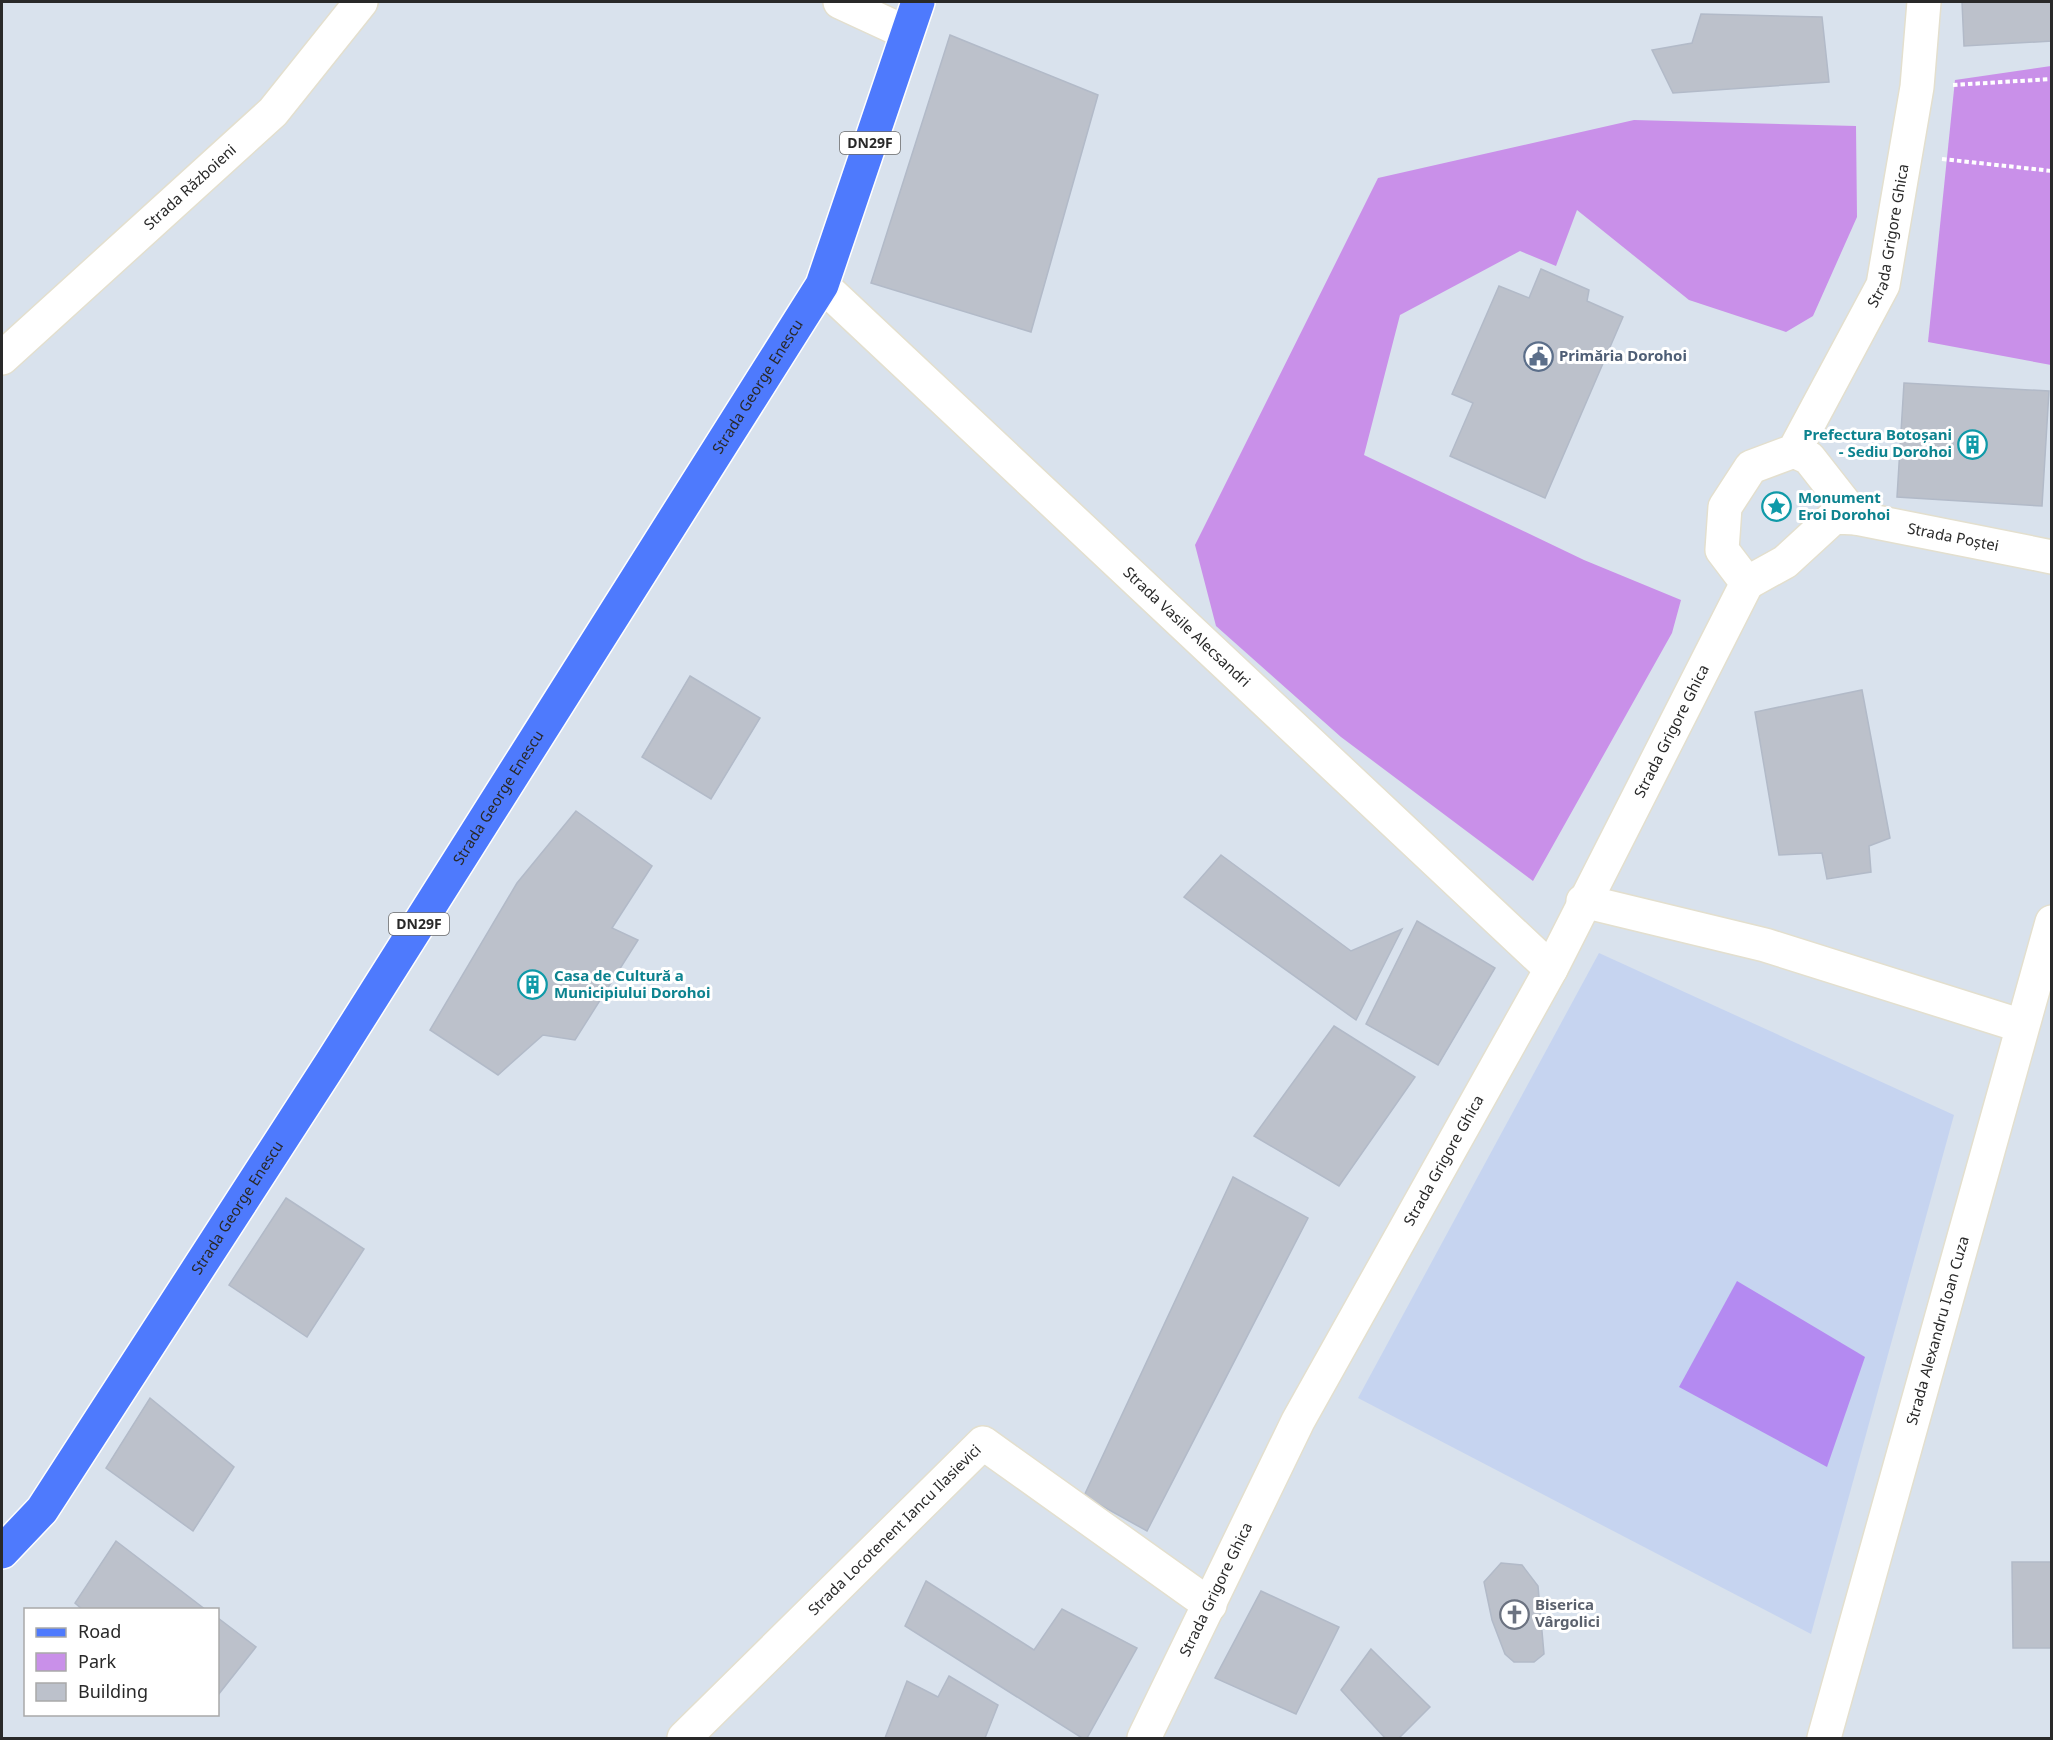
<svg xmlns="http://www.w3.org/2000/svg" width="2053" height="1740" viewBox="0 0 2053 1740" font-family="'Noto Sans',sans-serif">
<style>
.education{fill:#c6d4f0}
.green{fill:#c990e9}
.pitch{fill:#b48af1}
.building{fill:#bcc1cb;stroke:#b2bac8;stroke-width:1.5}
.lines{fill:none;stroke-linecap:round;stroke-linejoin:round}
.minor-casing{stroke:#e3dfce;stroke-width:36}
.major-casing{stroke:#fff;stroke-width:36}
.path{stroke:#fff;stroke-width:4;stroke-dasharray:4.5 3;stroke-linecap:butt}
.minor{stroke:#fff;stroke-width:33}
.major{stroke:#4e7afd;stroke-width:33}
.labels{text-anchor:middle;stroke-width:6;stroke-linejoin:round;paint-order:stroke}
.shield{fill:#fff;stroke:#696969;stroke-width:1.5}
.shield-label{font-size:14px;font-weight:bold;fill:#292929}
.street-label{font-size:15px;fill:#292929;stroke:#fff}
.service-label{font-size:15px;font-weight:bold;fill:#4e5e75;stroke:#fff;text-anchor:start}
.culture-label{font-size:15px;font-weight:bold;fill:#0d838f;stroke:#fff;text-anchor:start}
.worship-label{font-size:15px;font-weight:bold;fill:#5b616d;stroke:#fff;text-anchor:start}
</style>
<rect width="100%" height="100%" fill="#d9e2ed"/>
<!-- education -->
<path class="education" d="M1599 953 1954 1115 1811 1634 1358 1398Z"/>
<!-- green -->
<g class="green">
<path d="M2051 66V365L1928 342 1955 80Z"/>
<path d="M1634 120 1856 126 1857 217 1813 316 1786 332 1689 300 1577 210 1556 266 1520 251 1400 315 1364 455 1584 560 1681 600 1672 633 1533 881 1341 737 1216 626 1195 545 1378 178Z"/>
</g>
<!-- pitch -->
<path class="pitch" d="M1737 1281 1865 1357 1827 1467 1679 1387Z"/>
<!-- building -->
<g class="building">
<path d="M1962 2H2052V41L1964 46Z"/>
<path d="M1701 14 1822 17 1829 82 1673 93 1652 50 1692 43Z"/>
<path d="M950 35 1098 95 1031 332 871 283Z"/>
<path d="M1541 269 1589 290 1587 301 1623 317 1545 498 1450 456 1473 403 1452 394 1499 286 1529 298Z"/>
<path d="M1904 383 2049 391 2042 506 1897 497Z"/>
<path d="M690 676 760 718 711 799 642 757Z"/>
<path d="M1862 690 1890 838 1869 846 1871 872 1827 879 1822 853 1779 855 1755 712Z"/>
<path d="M576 811 652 866 612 928 638 940 575 1040 543 1035 498 1075 430 1030 517 883Z"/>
<path d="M1221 855 1351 951 1402 929 1356 1020 1184 897Z"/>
<path d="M1417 921 1495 968 1438 1065 1366 1024Z"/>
<path d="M1334 1026 1415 1077 1339 1186 1254 1136Z"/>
<path d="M1233 1177 1308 1218 1147 1531 1084 1496Z"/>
<path d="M286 1198 364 1249 307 1337 229 1285Z"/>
<path d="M150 1398 234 1467 193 1531 106 1468Z"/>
<path d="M116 1541 206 1610H83L75 1603Z"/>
<path d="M2012 1562H2052V1648H2013Z"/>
<path d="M1501 1563 1522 1565 1538 1586 1544 1654 1534 1662H1514L1505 1654 1492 1620 1484 1582Z"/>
<path d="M926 1581 1034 1650 1062 1609 1137 1648 1087 1738H1082L905 1626Z"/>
<path d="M1261 1591 1339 1627 1296 1714 1215 1678Z"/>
<path d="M218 1618 256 1647 218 1695Z"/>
<path d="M1371 1649 1430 1707 1399 1738H1385L1341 1690Z"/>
<path d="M949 1676 998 1705 985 1738H885L907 1681 938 1697Z"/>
</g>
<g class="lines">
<defs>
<g id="minor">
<path d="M840 2 907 33"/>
<path id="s1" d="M822 285 1551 969"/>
<path id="s2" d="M2 358 273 112 361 2"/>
<path id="s3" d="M1856 518 2052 557"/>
<path d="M1747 583 1785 562 1834 517 1856 518 1809 458 1794 451"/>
<path d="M1583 901 1765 945 2022 1026"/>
<path id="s4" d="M684 1738 983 1443 1210 1605"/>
<path id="s5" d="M1144 1738 1298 1421 1551 969 1747 583 1722 550 1725 507 1751 467 1794 451 1883 285 1917 87 1924 2"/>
<path id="s6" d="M1824 1738 2052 922"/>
</g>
<g id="major">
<path id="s7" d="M2 1552 42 1510 331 1063 822 285 918 2"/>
</g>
</defs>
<!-- minor casing -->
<use href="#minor" class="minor-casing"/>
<!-- major casing -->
<use href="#major" class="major-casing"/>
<!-- path -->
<g class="path">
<path d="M1953 85 2052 79"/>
<path d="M1942 159 2052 171"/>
</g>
<!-- minor -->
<use href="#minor" class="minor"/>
<!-- major -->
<use href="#major" class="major"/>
</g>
<!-- icons -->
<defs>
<symbol id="civic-ring" viewBox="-11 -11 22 22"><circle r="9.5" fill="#fff" stroke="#5c6f8a" stroke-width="1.5"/><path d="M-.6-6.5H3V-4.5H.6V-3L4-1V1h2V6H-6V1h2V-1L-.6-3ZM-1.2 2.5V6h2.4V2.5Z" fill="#5c6f8a"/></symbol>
<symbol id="building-ring" viewBox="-11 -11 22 22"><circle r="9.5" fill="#fff" stroke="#0f9aa8" stroke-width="1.5"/><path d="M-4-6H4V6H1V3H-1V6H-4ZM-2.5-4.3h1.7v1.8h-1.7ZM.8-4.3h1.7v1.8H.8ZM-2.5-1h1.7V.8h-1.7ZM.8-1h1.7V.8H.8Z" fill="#0f9aa8"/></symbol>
<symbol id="sight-ring" viewBox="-11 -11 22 22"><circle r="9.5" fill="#fff" stroke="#0f9aa8" stroke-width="1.5"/><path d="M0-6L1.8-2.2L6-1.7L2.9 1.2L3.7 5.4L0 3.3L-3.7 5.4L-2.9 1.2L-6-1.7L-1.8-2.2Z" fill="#0f9aa8"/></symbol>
<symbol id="church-ring" viewBox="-11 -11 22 22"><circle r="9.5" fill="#fff" stroke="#6b7280" stroke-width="1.5"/><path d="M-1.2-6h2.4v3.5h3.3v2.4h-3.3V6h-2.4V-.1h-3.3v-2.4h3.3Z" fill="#6b7280"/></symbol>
</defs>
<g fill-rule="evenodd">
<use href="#civic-ring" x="1522" y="340" width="33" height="33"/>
<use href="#building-ring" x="1956" y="428" width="33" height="33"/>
<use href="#sight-ring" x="1760" y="490" width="33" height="33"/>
<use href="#building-ring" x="516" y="968" width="33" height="33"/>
<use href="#church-ring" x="1498" y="1598" width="33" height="33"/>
</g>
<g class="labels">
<!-- shield labels -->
<g class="shield">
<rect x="840" y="132" width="60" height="22" rx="4.5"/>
<rect x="389" y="913" width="60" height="22" rx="4.5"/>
</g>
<g class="shield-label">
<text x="870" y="148">DN29F</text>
<text x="419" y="929">DN29F</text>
</g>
<!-- street labels -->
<g class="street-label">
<text dy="5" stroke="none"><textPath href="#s2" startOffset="254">Strada Războieni</textPath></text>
<text dy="5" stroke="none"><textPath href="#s5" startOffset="1719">Strada Grigore Ghica</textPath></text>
<text dy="5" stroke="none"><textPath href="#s7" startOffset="1390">Strada George Enescu</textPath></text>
<text dy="5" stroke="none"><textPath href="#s3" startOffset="99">Strada Poștei</textPath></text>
<text dy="5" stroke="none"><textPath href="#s1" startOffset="500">Strada Vasile Alecsandri</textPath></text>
<text dy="5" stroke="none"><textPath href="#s5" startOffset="1137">Strada Grigore Ghica</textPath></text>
<text dy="5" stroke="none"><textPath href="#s7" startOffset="904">Strada George Enescu</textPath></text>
<text dy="5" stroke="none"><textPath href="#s5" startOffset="651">Strada Grigore Ghica</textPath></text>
<text dy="5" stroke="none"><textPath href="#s7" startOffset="418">Strada George Enescu</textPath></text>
<text dy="5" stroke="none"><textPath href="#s6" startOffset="423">Strada Alexandru Ioan Cuza</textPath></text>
<text dy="5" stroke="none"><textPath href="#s4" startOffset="296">Strada Locotenent Iancu Ilasievici</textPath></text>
<text dy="5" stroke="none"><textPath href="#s5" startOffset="165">Strada Grigore Ghica</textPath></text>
</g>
<!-- service labels -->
<g class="service-label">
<text x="1559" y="361">Primăria Dorohoi</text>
</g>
<!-- culture labels -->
<g class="culture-label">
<text x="1952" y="440" text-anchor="end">Prefectura Botoșani<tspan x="1952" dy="17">- Sediu Dorohoi</tspan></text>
<text x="1798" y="503">Monument<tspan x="1798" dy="17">Eroi Dorohoi</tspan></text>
<text x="554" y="981">Casa de Cultură a<tspan x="554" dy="17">Municipiului Dorohoi</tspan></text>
</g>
<!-- worship labels -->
<g class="worship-label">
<text x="1535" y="1610">Biserica<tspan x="1535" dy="17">Vârgolici</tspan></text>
</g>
</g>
<!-- border -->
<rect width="2053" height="1740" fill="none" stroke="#292929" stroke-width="6"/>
<!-- legend -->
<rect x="24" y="1608" width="195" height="108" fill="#ffffff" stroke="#a9a9a9" stroke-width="1.5"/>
<rect x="36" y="1628" width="30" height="9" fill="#4e7afd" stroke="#a9a9a9" stroke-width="1.5"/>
<text x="78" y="1638" font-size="18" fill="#292929">Road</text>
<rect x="36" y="1653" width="30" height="18" fill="#c990e9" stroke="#a9a9a9" stroke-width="1.5"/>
<text x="78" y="1668" font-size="18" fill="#292929">Park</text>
<rect x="36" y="1683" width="30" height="18" fill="#bcc1cb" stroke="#a9a9a9" stroke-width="1.5"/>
<text x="78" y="1698" font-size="18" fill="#292929">Building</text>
</svg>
